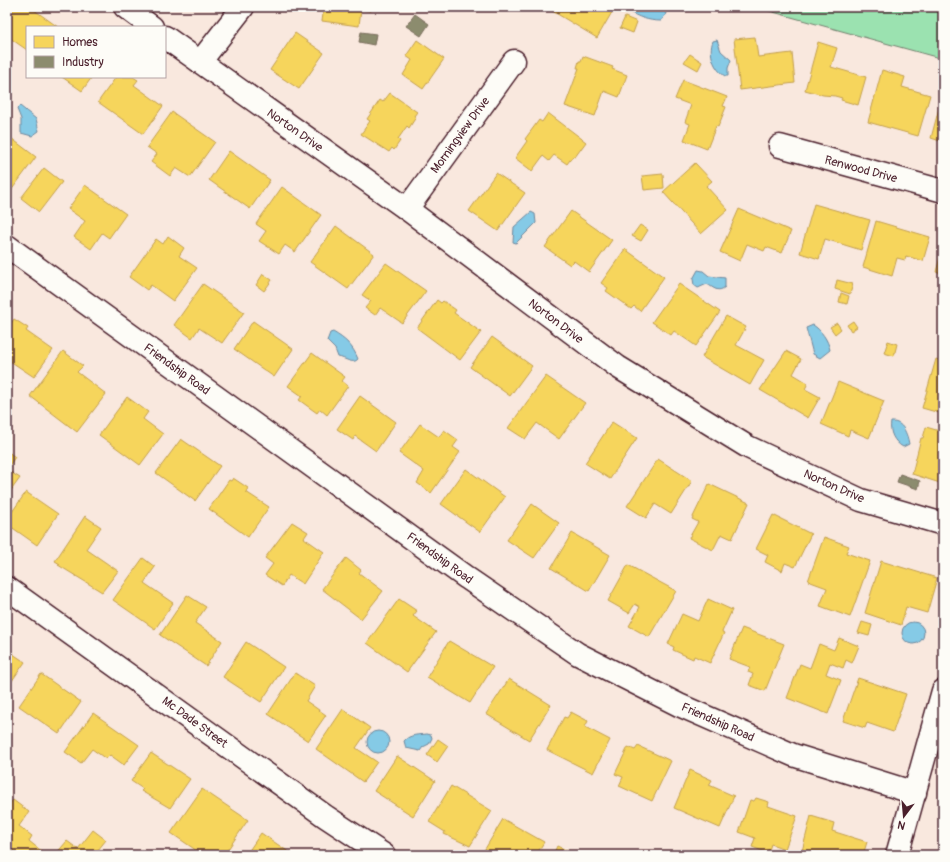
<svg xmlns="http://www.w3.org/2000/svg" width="950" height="862" viewBox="0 0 950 862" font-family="Pangolin,sans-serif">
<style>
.green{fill:#9be2b0;stroke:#72806e}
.water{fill:#85cae6;stroke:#6d869b}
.homes{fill:#f6d55c;stroke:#c29e4d}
.industry{fill:#8c8c6e;stroke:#786b5a}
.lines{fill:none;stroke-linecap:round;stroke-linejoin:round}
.minor-casing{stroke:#4a1f2b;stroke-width:25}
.minor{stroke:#fdfcf7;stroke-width:22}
.labels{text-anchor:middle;stroke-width:4;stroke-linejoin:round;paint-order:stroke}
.street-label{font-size:12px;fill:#4a1f2b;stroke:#fdfcf7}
</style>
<rect width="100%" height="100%" fill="#f9e8de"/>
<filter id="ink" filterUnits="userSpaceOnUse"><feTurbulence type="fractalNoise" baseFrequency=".025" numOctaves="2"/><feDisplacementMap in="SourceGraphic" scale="8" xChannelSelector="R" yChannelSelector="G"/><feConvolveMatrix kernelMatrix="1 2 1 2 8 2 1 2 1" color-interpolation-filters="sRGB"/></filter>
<g filter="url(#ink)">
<!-- green -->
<path class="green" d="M755 7H943V59Z"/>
<!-- water -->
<g class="water">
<path d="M626 7H660L664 8 666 14 661 21C648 21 638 17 628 11Z"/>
<path d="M717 40 721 51 731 60 728 68V76H725C714 69 708 53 713 41Z"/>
<path d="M20 106 36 119 39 131 32 136 21 133V119L17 109Z"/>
<path d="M531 212 535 214 536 223 516 243 513 242 514 227Z"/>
<path d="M698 270 703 271 709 276 725 278V287C718 293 714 288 707 284L698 288 694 285 693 279Z"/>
<path d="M813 325C821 330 828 340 830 350L820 358 813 354 806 328Z"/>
<path d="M333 332C345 339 353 346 358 359 353 365 345 358 338 357L335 349 327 341 330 333Z"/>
<path d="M891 422C903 421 907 434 909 444L903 447C894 442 889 432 891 422Z"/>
<circle cx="913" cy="633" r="11"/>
<circle cx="378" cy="742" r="11"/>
<path d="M427 734 431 735 432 738 429 744 423 747 420 751 406 748 404 741C410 734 419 735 427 734Z"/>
</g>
<!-- homes -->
<g class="homes">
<path d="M10 7H30L58 27H27V50L7 36V12Z"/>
<path d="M324 7H372L371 11 361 9 359 26 322 21Z"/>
<path d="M550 7H615L597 38 549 9Z"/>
<path d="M625 17 637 22 633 33 620 28Z"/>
<path d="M295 33 324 53 299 89 270 70Z"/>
<path d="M755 37 758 57 792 53 795 83 740 90 734 39Z"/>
<path d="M417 40 444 59 423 89 403 75 412 60 406 56Z"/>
<path d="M818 42 837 48 831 67 866 77 858 105 841 100 842 98 835 96 823 95 805 90Z"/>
<path d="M690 54 702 62 698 70 684 62Z"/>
<path d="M583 56 613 67 612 69 627 75 619 97 604 91 595 116 565 106 579 68H577L579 61H581Z"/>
<path d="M882 70 905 77 902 87 930 95 918 136 868 122Z"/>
<path d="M62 77H92L82 91Z"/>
<path d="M116 77H133L138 80 134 85 163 106 143 134 98 102Z"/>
<path d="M683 80 727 97 723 106 726 107 718 127 716 126 707 149 684 140 690 124 685 122 691 105 675 99Z"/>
<path d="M390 93 417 112 414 116 416 117 409 128 407 126 398 139 400 141 394 150 392 148 389 152 361 134 370 121 367 119 380 100 383 102Z"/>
<path d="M943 93V142L931 138Z"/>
<path d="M172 112 215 142 190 177 176 168 170 176 151 162 157 154 147 147Z"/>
<path d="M548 113 586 142 575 157 573 156 567 164 554 155 549 161 543 156 532 171 515 158 527 141 525 139 539 120 542 122Z"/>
<path d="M7 135 36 157 10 192 7 190Z"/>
<path d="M229 151 270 180 250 209 209 180Z"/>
<path d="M695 163 712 181 706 186 728 210 701 234 663 192Z"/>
<path d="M44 168 62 182 39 212 21 198Z"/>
<path d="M496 173 525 193 498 231 469 211Z"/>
<path d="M663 174 664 188 644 190 642 176Z"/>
<path d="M85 185 126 214 109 238 102 233 91 249 74 237 85 221 68 209Z"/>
<path d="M282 187 321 215 295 252 285 245 279 254 259 241 266 231 256 224Z"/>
<path d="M814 204 870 220 861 250 825 239 819 259 800 253Z"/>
<path d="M739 209 791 231 782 253 766 247 764 251 747 244 740 261 720 252Z"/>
<path d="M571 211 612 240 589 272 574 261 570 265 545 247Z"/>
<path d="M876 221 930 237 923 261 906 256 905 260 897 258 892 276 863 267Z"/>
<path d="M640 225 648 230 641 241 632 236Z"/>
<path d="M336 226 374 254 348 289 310 262Z"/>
<path d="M168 236 184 248 179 256 197 268 173 301 151 285 147 290 129 277 156 239 163 244Z"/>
<path d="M625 249 664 277 640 311 634 306 631 309 606 291 608 288 601 283Z"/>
<path d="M942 250 943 251V274L936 272Z"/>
<path d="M386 263 426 291 402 323 380 308 375 315 365 308 371 301 362 295Z"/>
<path d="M263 274 272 280 264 291 256 285Z"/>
<path d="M837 280 853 284 850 294 835 289Z"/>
<path d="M203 284 244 312 222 343 199 328 192 338 174 325Z"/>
<path d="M679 284 720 312 696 346 674 331 671 335 652 322Z"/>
<path d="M841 293 849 296 847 304 839 302Z"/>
<path d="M437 300 441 303 443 301 456 310 454 313 481 332 460 360 417 328Z"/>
<path d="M726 316 746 327 736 345 764 360 750 385 702 357Z"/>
<path d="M14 319 28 328 26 331 53 350 34 377 7 359V329Z"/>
<path d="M253 321 293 349 274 377 234 349Z"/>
<path d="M853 321 857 327 851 331 847 325Z"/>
<path d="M837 323 841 329 835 334 830 327Z"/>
<path d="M492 337 532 366 510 396 470 367Z"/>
<path d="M888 341 897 344 894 356 884 353Z"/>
<path d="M63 351 83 366 77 372 106 394 77 432 30 396Z"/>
<path d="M786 351 801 359 793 374 808 383 805 389 820 397 808 418 760 390Z"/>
<path d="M312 353 345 377 342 381 348 386 327 415 320 409 317 413 299 400 302 396 288 386Z"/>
<path d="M936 359 943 361V414L922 408Z"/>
<path d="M546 376 585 403 559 439 537 423 525 439 508 428Z"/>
<path d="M838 382 884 401 869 438 850 430 848 436 821 424Z"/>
<path d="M360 396 396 422 376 451 355 436 353 440 337 429Z"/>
<path d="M127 397 148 412 143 419 163 434 140 465 99 435Z"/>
<path d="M612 422 637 438 610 479 585 463Z"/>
<path d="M420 424 439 437 444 430 458 440 453 447 460 452 431 493 417 483 424 471 399 453Z"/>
<path d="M926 427 943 432V484L912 474 921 438H923Z"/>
<path d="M181 439 220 466 195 501 156 473Z"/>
<path d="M7 451 15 457 7 469Z"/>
<path d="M658 459 692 481 671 514 655 504 646 518 627 506Z"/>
<path d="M466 469 505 497 480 532 441 504Z"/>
<path d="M7 470 20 478 7 496Z"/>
<path d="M233 478 248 488 246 492 269 507 248 537 209 509 229 480 231 481Z"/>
<path d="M709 484 749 503 732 539 721 534 713 550 689 538 698 522 692 519Z"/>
<path d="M26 492 58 514 37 545 7 524V519Z"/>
<path d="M532 504 559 523 534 558 507 540Z"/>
<path d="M773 515 811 534 795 567 785 563 782 571 765 562 768 555 756 549Z"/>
<path d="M85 516 101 527 86 549 118 571 102 592 58 565 60 564 55 561Z"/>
<path d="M292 522 308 532 304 538 324 552 303 584 289 575 282 586 265 575 273 564 265 558Z"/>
<path d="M572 533 610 555 589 591 551 568Z"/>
<path d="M824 537 849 546 846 553 870 561 850 617 820 606 827 588 808 581Z"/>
<path d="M143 558 155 567 144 583 173 603 155 629 113 600Z"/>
<path d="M346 558 361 570 359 573 383 591 361 619 322 589Z"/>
<path d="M881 561 937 578 927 613 906 607 901 625 865 613Z"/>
<path d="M628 565 676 591 649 637 629 626 640 607 635 604 629 613 608 601Z"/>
<path d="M187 595 206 607 195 623 222 641 206 666 160 635Z"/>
<path d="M399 599 417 611 413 616 436 632 407 672 367 643Z"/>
<path d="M708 599 732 610 722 632 724 633 710 663 694 656 693 659 673 650 674 647 668 644 682 614 698 621Z"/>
<path d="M862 622 872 625 869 636 858 633Z"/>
<path d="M742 628 784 644 765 691 749 685 753 674 748 672 750 667 729 659Z"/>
<path d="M839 638 859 646 852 663 846 660 843 668 830 663 826 674 841 680 828 714 787 698 800 664 810 668 819 644 834 650Z"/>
<path d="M449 641 493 667 470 703 427 677Z"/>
<path d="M246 642 284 667 261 702 223 677Z"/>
<path d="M7 650 25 662 7 688Z"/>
<path d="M295 673 315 686 306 701 326 715 308 741 268 714Z"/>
<path d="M41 674 81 702 59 734 19 706Z"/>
<path d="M858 678 906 694 893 732 867 723 865 728 843 721Z"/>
<path d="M509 679 551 705 529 740 486 714Z"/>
<path d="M343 709 370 728 356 748 377 762 363 782 316 749Z"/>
<path d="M571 712 588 721 585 727 610 740 593 773 547 750 564 717 567 718Z"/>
<path d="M93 713 139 745 124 765 110 755 106 759 92 749 81 763 65 752Z"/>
<path d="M438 739 448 746 437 762 427 755Z"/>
<path d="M638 746 671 761 652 801 619 786 623 777 615 774 628 747 635 750Z"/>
<path d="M151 753 190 779 170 808 141 791 143 789 131 781Z"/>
<path d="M397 756 435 781 413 816 374 791Z"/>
<path d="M690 770 712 780 709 785 734 796 720 828 674 808Z"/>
<path d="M451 786 492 811 470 846 444 834 445 832 429 822Z"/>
<path d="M202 789 248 820 224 855H203L171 833Z"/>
<path d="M756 798 769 802 768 806 797 816 785 849 771 844 768 853 752 847 755 838 739 832 750 800 754 801Z"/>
<path d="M13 800 29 812 19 826 32 836 29 841 44 853 42 855H7V807Z"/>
<path d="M811 816 834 823 832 831 867 842 863 855H801Z"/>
<path d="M503 819 544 842 536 855 482 854Z"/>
<path d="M93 830 106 840 94 855H55L67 841 78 849Z"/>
<path d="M261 833 293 855H246Z"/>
<path d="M557 846 572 853 571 855H553Z"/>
</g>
<!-- industry -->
<g class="industry">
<path d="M415 14 429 24 421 36 406 26Z"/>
<path d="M361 32 376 34 374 45 359 42Z"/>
<path d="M900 474 920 481 918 489 897 482Z"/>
</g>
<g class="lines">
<defs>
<g id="minor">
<path d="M125 7 152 27"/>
<path d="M165 37 407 209 618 367 748 447 861 500 943 524"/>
<path d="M200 62 243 7"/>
<path d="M780 146 943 191"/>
<path d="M407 209 514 61"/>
<path d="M7 246 467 578 578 654 679 705 793 755 915 793"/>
<path d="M7 588 325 816 384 855"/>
<path d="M897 855 943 691"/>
</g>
</defs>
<!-- minor casing -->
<use href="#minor" class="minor-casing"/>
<!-- minor -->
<use href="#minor" class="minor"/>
</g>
</g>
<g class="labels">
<!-- street labels -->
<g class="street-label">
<text transform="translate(295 130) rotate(35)" y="4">Norton Drive</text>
<text transform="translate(460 135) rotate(-54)" y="4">Morningview Drive</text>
<text transform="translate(861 169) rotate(15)" y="4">Renwood Drive</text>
<text transform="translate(556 321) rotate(37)" y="4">Norton Drive</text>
<text transform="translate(177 369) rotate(36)" y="4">Friendship Road</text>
<text transform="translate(834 486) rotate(24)" y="4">Norton Drive</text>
<text transform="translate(440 558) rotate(36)" y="4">Friendship Road</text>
<text transform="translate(195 722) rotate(36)" y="4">Mc Dade Street</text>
<text transform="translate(718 722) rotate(24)" y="4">Friendship Road</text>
</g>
</g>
<!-- margin -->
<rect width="950" height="862" fill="none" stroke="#fdfcf7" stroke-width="24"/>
<rect x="12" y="12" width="926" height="838" fill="none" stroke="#4a1f2b" stroke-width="1.5" filter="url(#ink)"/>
<!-- legend -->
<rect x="26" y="26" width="140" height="52" fill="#fdfcf7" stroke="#b5a4a5"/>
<rect x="34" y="36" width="20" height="12" fill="#f6d55c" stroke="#b5a4a5"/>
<text x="62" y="46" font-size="12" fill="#4a1f2b">Homes</text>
<rect x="34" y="56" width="20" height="12" fill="#8c8c6e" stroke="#b5a4a5"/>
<text x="62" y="66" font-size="12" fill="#4a1f2b">Industry</text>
<!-- north arrow -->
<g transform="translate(904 816) rotate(196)" stroke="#fdfcf7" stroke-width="3" paint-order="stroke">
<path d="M0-3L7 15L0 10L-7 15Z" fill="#4a1f2b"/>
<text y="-6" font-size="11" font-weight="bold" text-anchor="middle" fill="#4a1f2b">N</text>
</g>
</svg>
